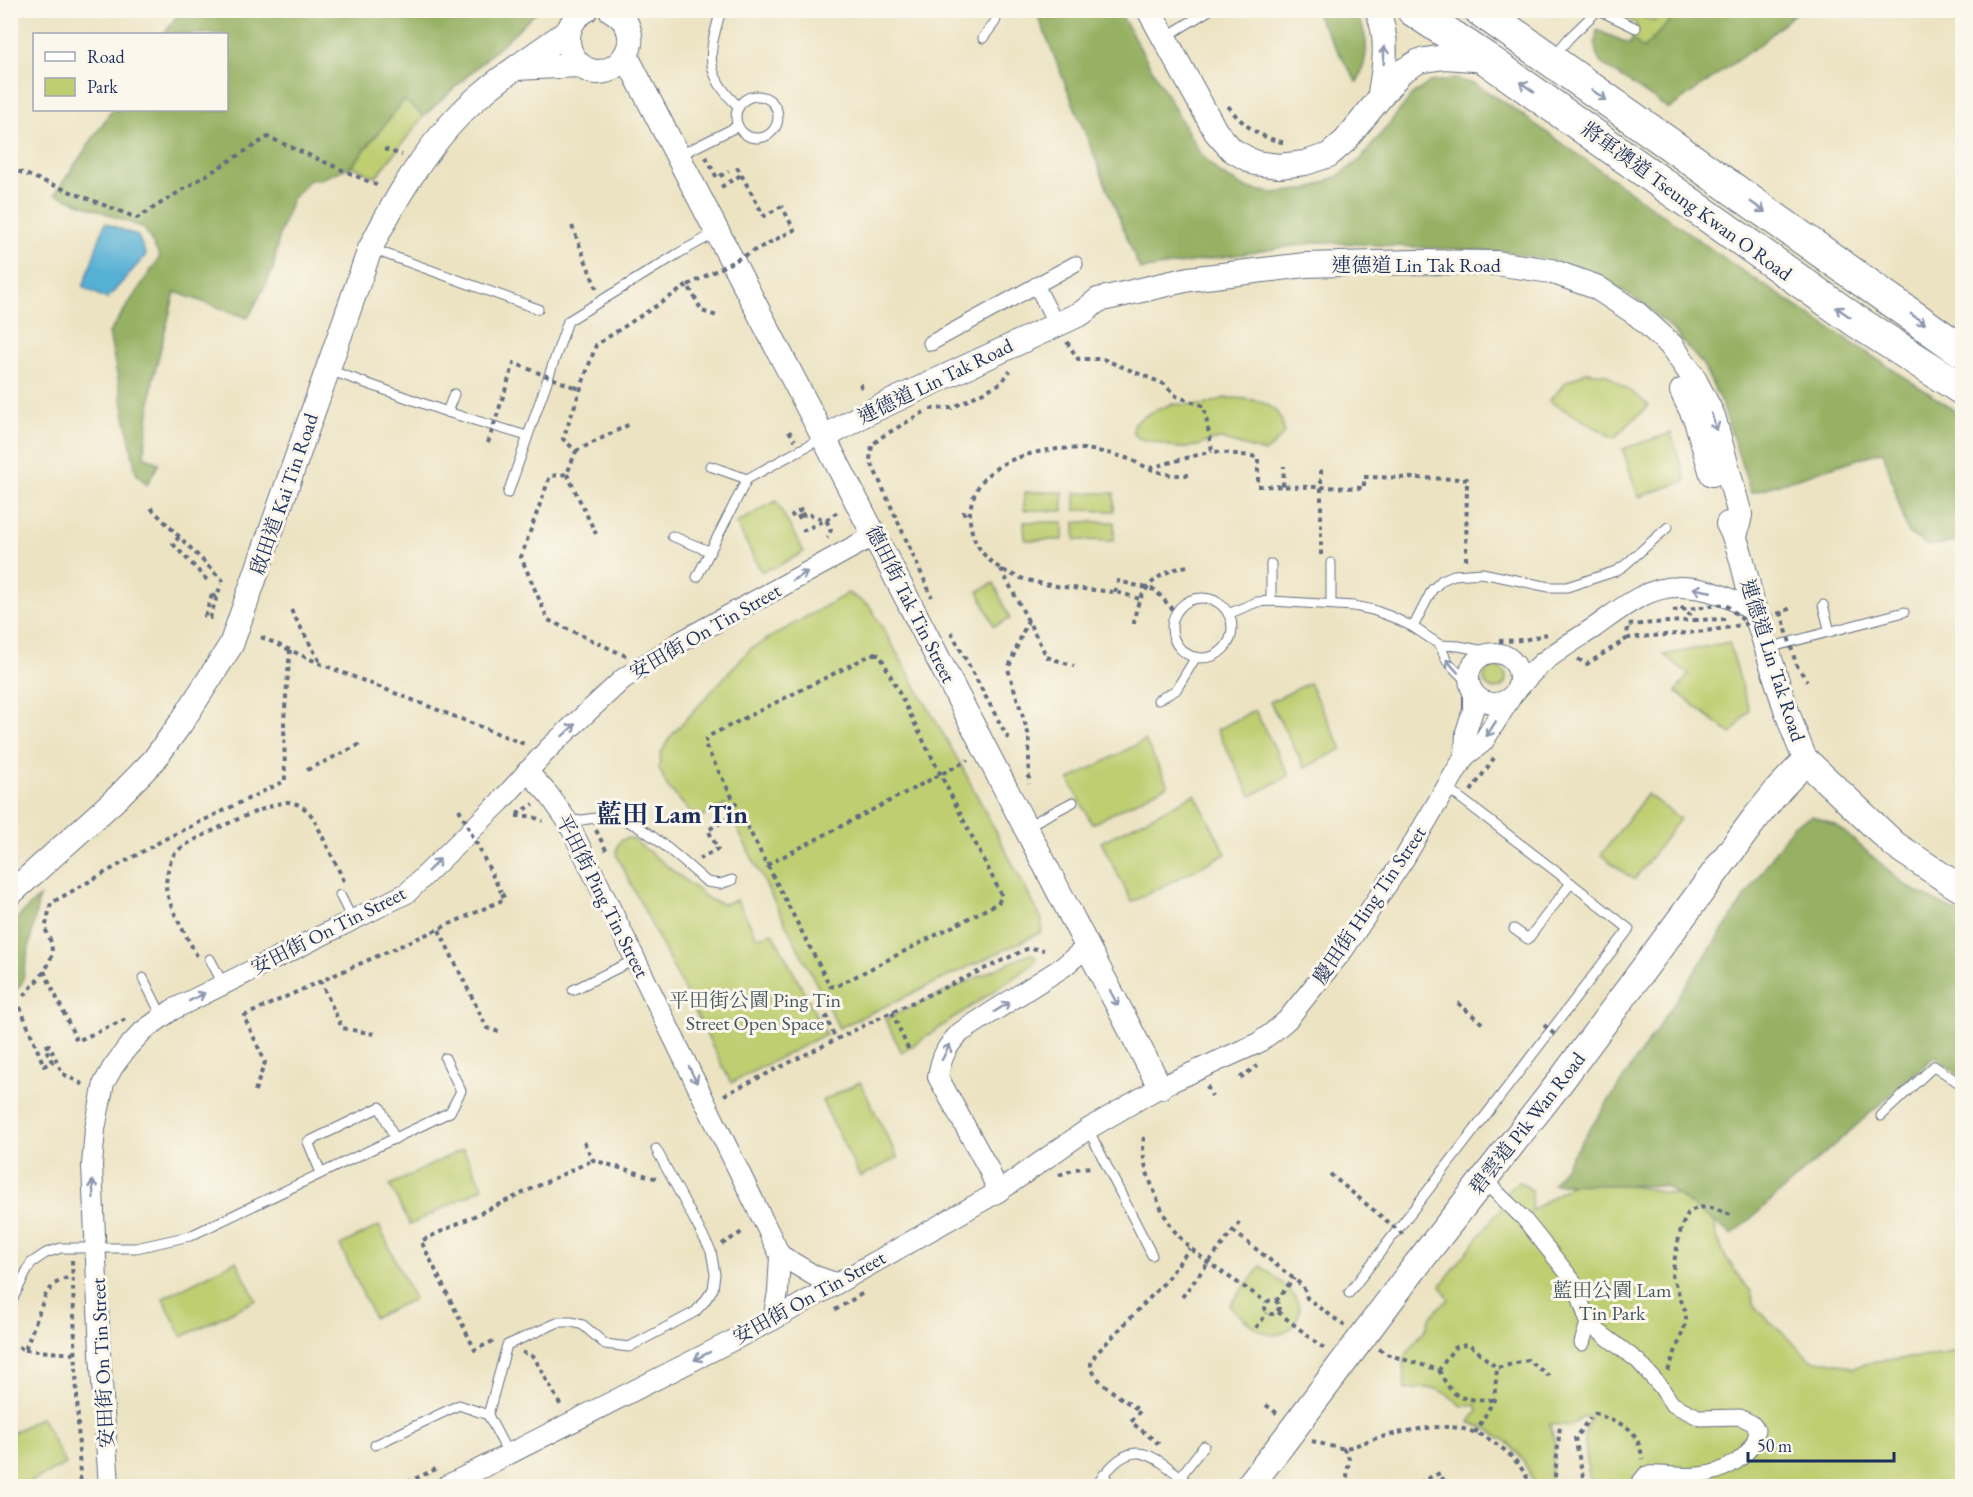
<svg xmlns="http://www.w3.org/2000/svg" width="1973" height="1497" viewBox="0 0 1973 1497" font-family="'EB Garamond','Noto Serif TC',serif">
<style>
.green{fill:#bece71;stroke:#6c7e68;stroke-width:1.5}
.forest{fill:#96b163;stroke:#587060;stroke-width:1.5}
.water{fill:#56b0d4;stroke:#387099;stroke-width:1.5}
.lines{fill:none;stroke-linecap:round;stroke-linejoin:round}
.service-casing{stroke:#646e81;stroke-width:11}
.pedestrian-casing{stroke:#646e81;stroke-width:17}
.minor-casing{stroke:#646e81;stroke-width:22}
.tertiary-casing{stroke:#646e81;stroke-width:26}
.secondary-casing{stroke:#646e81;stroke-width:29}
.trunk-casing{stroke:#646e81;stroke-width:34}
.path{stroke:#646e81;stroke-width:4;stroke-dasharray:4.5 4.5;stroke-linecap:butt}
.service{stroke:#fff;stroke-width:9}
.pedestrian{stroke:#fff;stroke-width:15}
.minor{stroke:#fff;stroke-width:20}
.tertiary{stroke:#fff;stroke-width:24}
.secondary{stroke:#fff;stroke-width:27}
.trunk{stroke:#fff;stroke-width:32}
.secondary-bridge-casing{stroke:#646e81;stroke-width:29;stroke-linecap:butt}
.path-bridge{stroke:#646e81;stroke-width:4;stroke-dasharray:4.5 4.5;stroke-linecap:butt}
.secondary-bridge{stroke:#fff;stroke-width:27}
.oneway{stroke:#8d97ae}
.labels{text-anchor:middle;stroke-width:6;stroke-linejoin:round;paint-order:stroke}
.street-label{font-size:20px;fill:#1b2f5e;stroke:#fbf7ec}
.park-label{font-size:20px;fill:#445763;stroke:#fbf7ec}
.district-label{font-size:26px;font-weight:bold;fill:#1b2f5e;stroke:#fbf7ec}
</style>
<rect width="100%" height="100%" fill="#fbf7ec"/>
<filter id="ink" filterUnits="userSpaceOnUse"><feTurbulence type="fractalNoise" baseFrequency=".0167" numOctaves="2"/><feDisplacementMap in="SourceGraphic" scale="12" xChannelSelector="R" yChannelSelector="G"/><feConvolveMatrix kernelMatrix="1 2 1 2 8 2 1 2 1" color-interpolation-filters="sRGB"/></filter>
<filter id="wash" filterUnits="userSpaceOnUse"><feTurbulence type="fractalNoise" baseFrequency=".008" numOctaves="4" result="noise"/><feDisplacementMap in="SourceGraphic" scale="24" xChannelSelector="R" yChannelSelector="G"/><feGaussianBlur stdDeviation="1.35" result="paint"/><feColorMatrix in="noise" values="0 0 0 0 0 0 0 0 0 0 0 0 0 0 0 0 0 1.4 0 .05"/><feComposite in="paint" operator="in"/></filter>
<g filter="url(#wash)">
<rect width="100%" height="100%" fill="#ece3c2"/>
<!-- green -->
<g class="green">
<path d="M1623 11H1633V14L1654 21 1664 11H1680L1643 49 1632 39 1637 24 1624 17 1621 12Z"/>
<path d="M404 100 424 116 376 177 352 166Z"/>
<path d="M1586 372 1606 374 1649 405 1614 438 1549 401 1566 382Z"/>
<path d="M1225 398C1252 398 1282 400 1284 433L1274 445 1264 452 1221 439 1209 441 1198 446 1178 448 1138 438 1133 432 1134 423 1150 413 1171 404 1204 405Z"/>
<path d="M1671 433 1686 481 1638 497 1623 449Z"/>
<path d="M1024 492H1063V511L1024 510Z"/>
<path d="M1075 493H1114V511L1075 510Z"/>
<path d="M776 501 804 552 776 567 761 571 736 523Z"/>
<path d="M1024 522H1063V540H1025Z"/>
<path d="M1075 522H1114V541L1075 540Z"/>
<path d="M994 583 1010 619 994 626 978 591Z"/>
<path d="M848 593 870 606 961 765 1042 920V932L839 1028 725 805 703 816 690 812 667 786 659 768 661 753 670 737 750 649Z"/>
<path d="M1729 642 1749 710 1731 734 1676 691 1689 674 1664 655Z"/>
<circle cx="1495" cy="678" r="11"/>
<path d="M1309 683 1342 749 1305 768 1270 702Z"/>
<path d="M1255 710 1289 776 1251 796 1217 730Z"/>
<path d="M1145 740 1168 785 1092 824 1069 780Z"/>
<path d="M1195 794 1226 854 1132 902 1101 842Z"/>
<path d="M1647 794 1680 819 1634 880 1601 855Z"/>
<path d="M627 838 633 839 638 843 710 900 723 904 737 900 757 937 773 933 826 1034 731 1083 617 856C615 847 618 841 627 838Z"/>
<path d="M1031 953 1036 957 1035 963 902 1053 885 1019Z"/>
<path d="M860 1082 898 1158 860 1177 822 1101Z"/>
<path d="M463 1149 483 1188 410 1225 390 1185Z"/>
<path d="M1604 1180 1670 1194 1694 1197 1715 1222 1716 1234 1725 1256 1742 1281 1751 1291 1755 1307 1812 1361H1828L1854 1368 1875 1361 1942 1355 1962 1351V1486H1590L1584 1436 1590 1418 1583 1416 1572 1426 1550 1424 1555 1444 1550 1486H1535C1522 1450 1505 1435 1469 1422L1478 1410 1476 1404 1462 1406C1438 1386 1436 1386 1405 1390L1403 1361 1411 1347 1426 1328 1430 1318 1441 1305 1449 1300 1441 1285 1509 1198 1506 1194 1518 1181 1532 1190 1531 1211 1571 1185Z"/>
<path d="M379 1226 414 1299 374 1318 340 1245Z"/>
<path d="M236 1261 256 1300 182 1337 163 1298Z"/>
<path d="M1261 1266C1278 1280 1317 1304 1290 1328 1284 1333 1276 1336 1268 1334 1254 1330 1240 1315 1229 1306Z"/>
<path d="M41 1417 66 1464 23 1486H11V1434Z"/>
</g>
<!-- forest -->
<g class="forest">
<path d="M180 11H538L424 116 404 100 352 166 321 179 309 180 292 199 279 236 273 270 248 318 175 292 153 379 144 456 159 463 147 485 136 473 109 333 160 257 144 228 55 194 112 110H226V34H164Z"/>
<path d="M1036 11H1119L1200 153 1219 173 1246 188 1273 193 1310 189 1338 176 1361 159 1412 95 1430 82 1455 79 1475 84 1507 104 1741 270 1962 415V541L1928 546 1908 533 1883 451 1751 493 1723 407 1703 365 1668 325 1632 296 1574 266 1507 252 1319 242 1140 270Z"/>
<path d="M1314 11H1353C1371 35 1369 57 1357 83Z"/>
<path d="M1680 11V10L1798 11 1763 42 1669 109 1602 64C1593 53 1595 43 1597 30L1630 44 1632 39 1643 49Z"/>
<path d="M1813 816 1837 826 1908 887 1962 915V1078L1935 1056 1732 1235 1665 1186 1553 1184 1793 825Z"/>
<path d="M39 897 22 983 11 996V924Z"/>
</g>
<!-- water -->
<path class="water" d="M105 223 138 236 146 255 107 299 83 287Z"/>
</g>
<g filter="url(#ink)">
<g class="lines">
<defs>
<g id="service">
<path d="M721 10C709 53 702 73 739 107"/>
<path d="M1598 10 1636 28"/>
<path d="M983 38 995 22 999 10"/>
<path d="M1164 38 1208 11"/>
<path d="M1554 56 1569 38 1598 10"/>
<circle cx="757" cy="117" r="21"/>
<path d="M678 156 738 126"/>
<path d="M372 249 538 309"/>
<path d="M329 370 447 412 527 436"/>
<path d="M447 412 454 394"/>
<path d="M710 466 747 479"/>
<path d="M508 493 568 321 679 253 717 232"/>
<path d="M672 536 709 551"/>
<path d="M1271 564V601"/>
<path d="M697 577 747 479 822 438"/>
<circle cx="1202" cy="628" r="30"/>
<path d="M1331 604V563"/>
<path d="M1823 605 1830 632"/>
<path d="M1228 614 1257 602 1271 601 1354 606 1373 610 1392 617 1413 627 1440 645 1459 646 1489 652"/>
<path d="M1413 627 1432 590 1442 580 1454 575 1482 573 1549 587H1567L1616 571 1625 565 1668 527"/>
<path d="M1440 645 1447 661 1469 684"/>
<path d="M1768 648 1904 612"/>
<path d="M1158 700 1176 690 1196 657"/>
<path d="M1446 787 1571 883 1528 939 1514 929"/>
<path d="M568 822C585 820 603 815 620 819 644 824 687 865 707 882L720 884 732 880"/>
<path d="M1027 826 1073 802"/>
<path d="M340 895 352 919"/>
<path d="M210 959 223 984"/>
<path d="M143 978 162 1016"/>
<path d="M573 990 636 959"/>
<path d="M1881 1116 1934 1066 1962 1085"/>
<path d="M1088 1129 1152 1255"/>
<path d="M321 1173 308 1142 380 1107 395 1139"/>
<path d="M1349 1293 1629 929 1571 883"/>
<path d="M10 1304 31 1263 46 1253 61 1248H136L190 1236 450 1112 461 1091 445 1058"/>
<path d="M375 1445 459 1405 488 1415"/>
<path d="M509 1455 488 1415 507 1345 559 1322H572L583 1325 605 1344 629 1347 695 1312 704 1302 713 1289 715 1274 711 1251 656 1149"/>
<path d="M1104 1474 1110 1486"/>
<path d="M1180 1477 1204 1446"/>
<path d="M1096 1486C1133 1432 1150 1453 1192 1486"/>
</g>
<g id="pedestrian">
<path d="M1036 285 1056 324"/>
<path d="M931 343 1075 264"/>
<path d="M1484 1180 1524 1219 1575 1283 1588 1323 1582 1343"/>
<path d="M1588 1323 1638 1361 1661 1387 1672 1404 1700 1418 1740 1417 1752 1423 1757 1429C1755 1456 1724 1473 1699 1475 1682 1477 1665 1473 1646 1474L1636 1486"/>
</g>
<g id="minor">
<circle cx="1494" cy="678" r="25"/>
<path d="M1516 691C1524 681 1532 672 1541 664 1558 650 1577 639 1595 627 1619 610 1646 587 1677 587 1707 586 1731 598 1755 612"/>
<path d="M1465 756 1466 732 1473 710V692"/>
<path d="M527 771 549 795 568 822 780 1255 778 1292 773 1320"/>
<path d="M998 1192 988 1168 938 1077C941 1057 947 1045 961 1032L1063 967 1088 946"/>
<path d="M780 1255 815 1276 835 1283"/>
<path d="M109 1486 100 1353 92 1165 95 1129 104 1083 113 1067 127 1048 143 1031 172 1010 407 893 500 802 550 747 623 679 680 642 875 535"/>
<path d="M446 1486 773 1320 998 1192 1088 1129 1160 1087 1258 1043 1273 1032 1287 1020 1344 949 1404 859 1465 756 1483 742 1511 697"/>
</g>
<g id="tertiary">
<path d="M586 10C574 17 568 26 568 40 568 48 571 55 576 61 606 96 659 38 611 10"/>
<path d="M1149 10 1216 132 1232 150 1255 163 1279 166 1305 163 1329 155 1345 141 1401 72 1419 61 1444 57 1488 60"/>
<path d="M1377 10C1390 37 1384 71 1379 99"/>
<path d="M626 56 1160 1087"/>
<path d="M516 68 580 65"/>
<path d="M1682 391 1696 420 1712 474"/>
<path d="M823 438 865 414 1082 313 1098 300 1189 279 1305 265 1415 262 1495 263 1551 271 1596 287 1637 314 1671 345 1692 375 1713 416 1740 515 1735 537"/>
<path d="M1728 524C1743 551 1746 583 1755 612 1772 662 1785 714 1806 761"/>
<path d="M10 894 117 798 154 760 181 723 231 645 370 249C395 199 423 152 462 112 493 81 532 57 568 31"/>
</g>
<g id="secondary">
<path d="M1415 1267 1554 1090 1754 820 1779 789 1806 761 1895 845 1946 879 1962 889"/>
<path d="M1249 1486 1281 1445"/>
</g>
<g id="trunk">
<path d="M1413 10 1488 60 1856 321 1962 389"/>
<path d="M1480 10 1962 351"/>
</g>
</defs>
<!-- service casing -->
<use href="#service" class="service-casing"/>
<!-- pedestrian casing -->
<use href="#pedestrian" class="pedestrian-casing"/>
<!-- minor casing -->
<use href="#minor" class="minor-casing"/>
<!-- tertiary casing -->
<use href="#tertiary" class="tertiary-casing"/>
<!-- secondary casing -->
<use href="#secondary" class="secondary-casing"/>
<!-- trunk casing -->
<use href="#trunk" class="trunk-casing"/>
<!-- path -->
<g class="path">
<path d="M1228 106C1243 126 1261 138 1286 143"/>
<path d="M384 149 402 155"/>
<path d="M706 157 717 178 729 171"/>
<path d="M737 167 764 216 782 206"/>
<path d="M10 168 137 218 268 137 381 187"/>
<path d="M721 187 741 175"/>
<path d="M572 226 597 290"/>
<path d="M1067 342 1078 359H1103L1164 384 1176 396 1204 406 1212 451 1258 457V486L1364 488V477L1467 479 1466 560"/>
<path d="M860 384 864 392"/>
<path d="M574 387 581 389"/>
<path d="M930 409 952 408 1001 383 1010 371"/>
<path d="M924 412 883 436 872 445 870 460 932 597"/>
<path d="M789 431 795 440"/>
<path d="M576 451 632 423"/>
<path d="M1150 468 1212 451"/>
<path d="M567 474 596 534"/>
<path d="M1283 486 1284 466"/>
<path d="M151 508 224 582"/>
<path d="M962 513 970 512"/>
<path d="M801 516 805 513 826 520 839 511"/>
<path d="M802 531 826 520 831 529 829 536 827 538"/>
<path d="M179 537 173 544 208 581"/>
<path d="M1321 555V467"/>
<path d="M1001 569 1047 657 1074 666"/>
<path d="M1115 592 1118 581 1155 590 1176 613"/>
<path d="M212 595 219 598"/>
<path d="M1139 599C1131 596 1122 593 1113 592 1067 586 992 589 973 535 968 520 969 505 976 491 990 462 1028 452 1058 449 1081 447 1104 451 1126 458 1137 462 1148 469 1159 472 1169 476 1180 475 1191 475"/>
<path d="M1681 607 1696 620 1725 619"/>
<path d="M291 610 321 664"/>
<path d="M1028 620 1008 669 1029 736V784"/>
<path d="M951 632 1010 742"/>
<path d="M261 637 321 664 527 745"/>
<path d="M1499 641 1524 640 1547 634"/>
<path d="M875 653 880 655 1002 896 998 903 835 987 830 986 704 743 709 736Z"/>
<path d="M626 656 548 620 521 557 550 476 567 474 576 451 563 439 596 345 688 285 702 311 720 317"/>
<path d="M1578 659 1587 664 1628 638"/>
<path d="M307 770 363 743"/>
<path d="M1471 791 1494 758"/>
<path d="M517 814 534 804"/>
<path d="M516 816H531L543 821"/>
<path d="M596 830 606 850"/>
<path d="M699 859 718 849 708 830 727 819"/>
<path d="M767 865 968 760"/>
<path d="M439 930 487 1028 502 1033"/>
<path d="M197 956C188 938 165 902 166 884 167 874 169 861 175 853 183 842 274 801 288 802 300 803 308 810 314 819L345 883"/>
<path d="M44 971 77 1041 126 1019"/>
<path d="M320 980 342 1028 374 1034"/>
<path d="M24 996C42 973 63 959 45 929L51 903 165 839 285 781 284 720 290 650"/>
<path d="M1458 1003 1484 1025"/>
<path d="M20 1007 44 1066 52 1062 45 1047 49 1045 63 1074 86 1086"/>
<path d="M892 1012 910 1053"/>
<path d="M829 1016 826 1018 836 1039"/>
<path d="M1240 1078 1257 1066"/>
<path d="M1207 1086 1212 1096"/>
<path d="M255 1091 265 1062 244 1016C330 976 418 939 505 899L501 892"/>
<path d="M724 1095 879 1018 1029 948 1044 950"/>
<path d="M1144 1137C1141 1153 1146 1171 1152 1186 1158 1202 1166 1222 1178 1235 1198 1260 1239 1282 1266 1302"/>
<path d="M584 1142 593 1160 658 1179"/>
<path d="M1059 1175 1075 1169 1092 1167"/>
<path d="M1233 1231 1303 1286 1307 1298 1345 1326"/>
<path d="M722 1244 744 1231"/>
<path d="M72 1260 80 1477 82 1486"/>
<path d="M1182 1297 1242 1219"/>
<circle cx="1272" cy="1307" r="7"/>
<path d="M1276 1301 1294 1278"/>
<path d="M835 1310 865 1292"/>
<path d="M1278 1312 1326 1350"/>
<path d="M1256 1328 1267 1313"/>
<path d="M493 1341 475 1350 421 1241 593 1160"/>
<path d="M10 1343 25 1350 45 1296 54 1284 71 1276"/>
<path d="M1379 1349 1386 1354 1439 1370 1454 1348 1469 1344 1497 1368 1528 1360 1549 1376"/>
<path d="M25 1350 75 1354"/>
<path d="M522 1352 534 1357 561 1406"/>
<path d="M1439 1370C1454 1402 1462 1399 1494 1400"/>
<path d="M1668 1371 1686 1323V1313L1672 1276 1675 1257 1681 1228 1688 1213 1698 1207 1712 1208 1731 1215"/>
<path d="M1266 1405 1278 1414"/>
<path d="M1594 1412C1625 1429 1634 1420 1643 1459"/>
<path d="M1475 1433 1494 1400 1497 1368"/>
<path d="M1312 1441C1320 1443 1334 1448 1343 1448 1354 1448 1367 1440 1378 1438 1400 1432 1427 1426 1450 1427 1484 1429 1519 1455 1531 1486"/>
<path d="M1159 1444 1131 1422 1140 1411C1128 1402 1090 1380 1091 1364 1092 1361 1094 1358 1095 1355L1164 1283 1190 1248"/>
<path d="M1343 1448 1349 1458 1346 1486"/>
<path d="M399 1486 436 1469"/>
<path d="M1411 1486 1440 1473 1446 1486"/>
<path d="M1554 1486 1560 1425"/>
<path d="M1585 1486 1575 1438 1590 1418"/>
</g>
<!-- service -->
<use href="#service" class="service"/>
<!-- pedestrian -->
<use href="#pedestrian" class="pedestrian"/>
<!-- minor -->
<use href="#minor" class="minor"/>
<!-- tertiary -->
<use href="#tertiary" class="tertiary"/>
<!-- secondary -->
<use href="#secondary" class="secondary"/>
<!-- trunk -->
<use href="#trunk" class="trunk"/>
<defs>
<path id="secondary-bridge" d="M1281 1445 1415 1267"/>
</defs>
<!-- secondary-bridge casing -->
<use href="#secondary-bridge" class="secondary-bridge-casing"/>
<!-- path-bridge -->
<g class="path-bridge">
<path d="M688 285 794 230 782 206"/>
<path d="M488 443 514 363 574 387"/>
<path d="M801 516 795 519 792 515 801 510 804 517"/>
<path d="M212 595 205 616 210 618 221 584"/>
<path d="M1673 611 1725 604 1745 622"/>
<path d="M1781 612 1796 664 1807 681"/>
<path d="M1696 620 1627 625 1628 638C1683 633 1743 632 1793 607"/>
<path d="M1134 624C1136 592 1156 571 1188 566"/>
<path d="M459 809 501 892"/>
<path d="M1544 1025 1554 1034"/>
<path d="M1330 1174 1406 1237"/>
</g>
<!-- secondary-bridge -->
<use href="#secondary-bridge" class="secondary-bridge"/>
</g>
<!-- one-way arrows -->
<defs><path id="oneway-shaft" d="M-6 0H5M1.5-3L5.5 0L1.5 3" fill="none" stroke-width="1.6" stroke-linecap="round" stroke-linejoin="round" transform="scale(1.5)"/></defs>
<g class="oneway">
<use href="#oneway-shaft" transform="translate(1384 55) rotate(-88)"/>
<use href="#oneway-shaft" transform="translate(1527 87) rotate(-145)"/>
<use href="#oneway-shaft" transform="translate(1599 95) rotate(35)"/>
<use href="#oneway-shaft" transform="translate(1758 207) rotate(35)"/>
<use href="#oneway-shaft" transform="translate(1843 312) rotate(-145)"/>
<use href="#oneway-shaft" transform="translate(1918 319) rotate(35)"/>
<use href="#oneway-shaft" transform="translate(1714 422) rotate(73)"/>
<use href="#oneway-shaft" transform="translate(800 576) rotate(-29)"/>
<use href="#oneway-shaft" transform="translate(1702 590) rotate(-169)"/>
<use href="#oneway-shaft" transform="translate(1452 666) rotate(-132)"/>
<use href="#oneway-shaft" transform="translate(1491 729) rotate(122)"/>
<use href="#oneway-shaft" transform="translate(569 730) rotate(-43)"/>
<use href="#oneway-shaft" transform="translate(434 865) rotate(-45)"/>
<use href="#oneway-shaft" transform="translate(197 997) rotate(-27)"/>
<use href="#oneway-shaft" transform="translate(1114 998) rotate(63)"/>
<use href="#oneway-shaft" transform="translate(1002 1007) rotate(-32)"/>
<use href="#oneway-shaft" transform="translate(946 1052) rotate(-63)"/>
<use href="#oneway-shaft" transform="translate(693 1075) rotate(64)"/>
<use href="#oneway-shaft" transform="translate(93 1189) rotate(-93)"/>
<use href="#oneway-shaft" transform="translate(702 1356) rotate(153)"/>
</g>
</g>
<g class="labels">
<!-- street labels -->
<g class="street-label">
<text transform="translate(1687 201) rotate(36)" y="7">將軍澳道 Tseung Kwan O Road</text>
<text x="1416" y="272">連德道 Lin Tak Road</text>
<text transform="translate(935 381) rotate(-26)" y="7">連德道 Lin Tak Road</text>
<text transform="translate(284 494) rotate(-71)" y="7">啟田道 Kai Tin Road</text>
<text transform="translate(911 604) rotate(63)" y="7">德田街 Tak Tin Street</text>
<text transform="translate(705 631) rotate(-30)" y="7">安田街 On Tin Street</text>
<text transform="translate(1773 660) rotate(72)" y="7">連德道 Lin Tak Road</text>
<text transform="translate(603 896) rotate(63)" y="7">平田街 Ping Tin Street</text>
<text transform="translate(1369 905) rotate(-56)" y="7">慶田街 Hing Tin Street</text>
<text transform="translate(328 930) rotate(-27)" y="7">安田街 On Tin Street</text>
<text transform="translate(1527 1123) rotate(-52)" y="7">碧雲道 Pik Wan Road</text>
<text transform="translate(809 1297) rotate(-29)" y="7">安田街 On Tin Street</text>
<text transform="translate(102 1363) rotate(-93)" y="7">安田街 On Tin Street</text>
</g>
<!-- park labels -->
<g class="park-label">
<text x="755" y="1007">平田街公園 Ping Tin<tspan x="755" dy="23">Street Open Space</tspan></text>
<text x="1612" y="1297">藍田公園 Lam<tspan x="1612" dy="23">Tin Park</tspan></text>
</g>
<!-- district labels -->
<g class="district-label">
<text x="672" y="823">藍田 Lam Tin</text>
</g>
</g>
<!-- margin -->
<rect width="1973" height="1497" fill="none" stroke="#fbf7ec" stroke-width="36"/>
<!-- legend -->
<rect x="33" y="33" width="195" height="78" fill="#fbf7ec" stroke="#a1a7b3" stroke-width="1.5"/>
<rect x="45" y="52" width="30" height="9" fill="#ffffff" stroke="#a1a7b3" stroke-width="1.5"/>
<text x="87" y="63" font-size="18" fill="#1b2f5e">Road</text>
<rect x="45" y="78" width="30" height="18" fill="#bece71" stroke="#a1a7b3" stroke-width="1.5"/>
<text x="87" y="93" font-size="18" fill="#1b2f5e">Park</text>
<!-- scale -->
<path d="M1748 1452v9h146v-9" fill="none" stroke="#1b2f5e" stroke-width="3"/>
<text x="1757" y="1452" font-size="18" fill="#1b2f5e" stroke="#fbf7ec" stroke-width="4.5" paint-order="stroke">50 m</text>
</svg>
